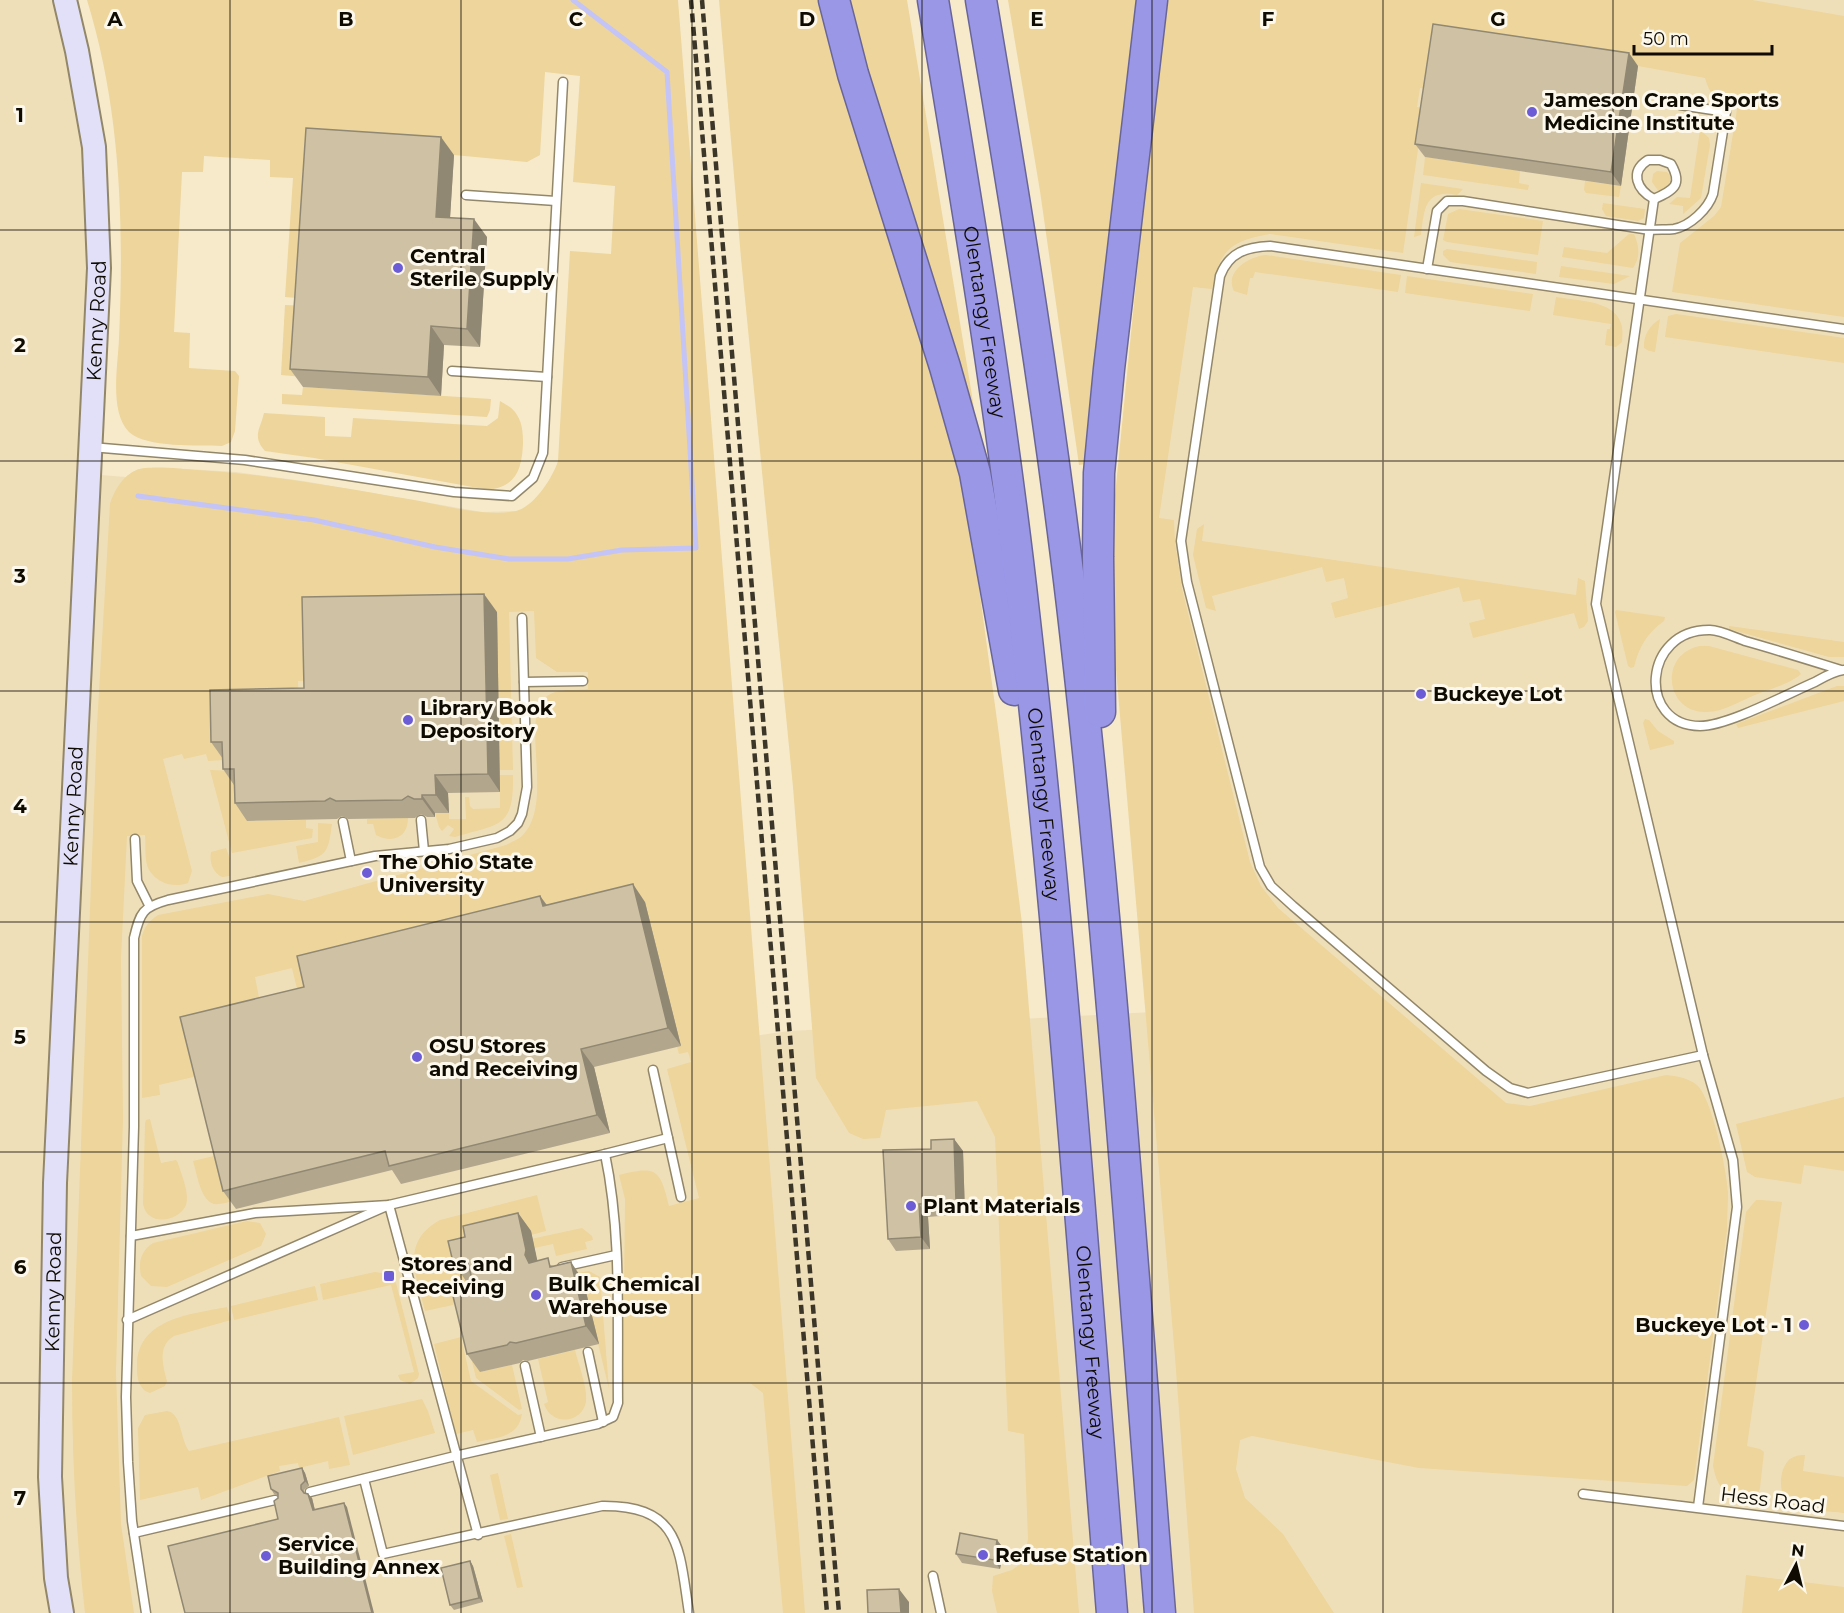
<svg xmlns="http://www.w3.org/2000/svg" width="1844" height="1613" viewBox="0 0 1844 1613" font-family="Montserrat,sans-serif">
<style>
.built{fill:#efdfb9}
.green{fill:#edd59b}
.lines{fill:none;stroke-linecap:round;stroke-linejoin:round}
.stream{stroke:#c4c4f6;stroke-width:5}
.service-casing{stroke:#93876a;stroke-width:11}
.secondary-casing{stroke:#93876a;stroke-width:26}
.motorway-casing{stroke:#696697;stroke-width:33}
.service{stroke:#fff;stroke-width:8}
.secondary{stroke:#e1e0f8;stroke-width:22}
.motorway{stroke:#9a97e7;stroke-width:30}
.rail{stroke:#3c3629;stroke-width:4.5;stroke-dasharray:9 4.5;stroke-linecap:butt}
.wall{fill:#b2a78d}
.shaded-wall{fill:#918873}
.building{fill:#cfc2a4;stroke:#918873;stroke-width:1.5}
.grid{fill:none;stroke:#0f0b03;stroke-width:1.5;stroke-opacity:0.55}
.poi-dot{fill:#6c5dd7;stroke:#fdf8ec;stroke-width:2}
.labels{text-anchor:middle;stroke-width:6;stroke-linejoin:round;paint-order:stroke}
.poi-label{font-size:20px;font-weight:bold;fill:#0f0b03;stroke:#fdf8ec;text-anchor:start}
.street-label{font-size:20px;fill:#0f0b03;stroke:#fdf8ec}
.grid-label{font-size:20px;text-anchor:middle;font-weight:bold;fill:#0f0b03;stroke:#fdf8ec;stroke-width:6;stroke-linejoin:round;paint-order:stroke}
</style>
<rect width="100%" height="100%" fill="#f7eacb"/>
<!-- built -->
<path class="built" d="M0 0H65L94 147 89 474 126 477 138 469 171 468 236 472 303 481 482 512 517 511 688 517 747 1037 789 1031 1191 1010 1138 541 1197 0H1844V1613H0Z"/>
<!-- green -->
<g class="green">
<path d="M87 0H678L805 1613H783L763 1393 750 1383H623L625 1199 619 1175C656 1166 660 1168 669 1206L699 1198 667 1069 691 1062 688 1052 679 1054 677 1047 681 1045 645 902 317 1005 297 989 292 968 255 977 263 1018 202 1075 159 1085 160 1095 142 1098V936C145 926 149 921 158 915L268 894 304 901 506 845C511 842 518 840 522 836 556 803 518 717 547 696 558 688 575 691 588 689V672H557L536 658 534 611 509 612 513 770H500L496 612 316 681H298L299 707 224 760 208 761 206 754 184 759 182 754 163 759 192 871 188 883C174 888 158 884 149 870 144 861 146 846 145 835L127 836 121 958 123 1118 116 1372 121 1524 134 1613H85C76 1535 72 1458 72 1380L97 726 110 504C114 491 123 475 137 470 149 465 182 469 196 470 267 474 337 487 408 499 438 504 486 518 516 511 534 507 553 477 558 461L570 251 611 254 615 186 573 182 580 76 545 72 540 155 527 162 454 155 309 299 285 297 293 178 270 177V160L204 156 203 172H182L174 332 190 333 189 368 235 371 239 376 235 431 231 442 222 446C199 445 146 448 129 432 109 412 118 365 119 339 124 225 121 110 87 0Z"/>
<path d="M719 0H819L952 435 973 544 999 735 1022 924 1079 1613H997L992 1591 993 1576 1012 1570 1023 1562 1028 1539 1024 1434 1008 1431 995 1137 977 1101 886 1110 880 1138 863 1139 849 1133 816 1078 793 787 741 258Z"/>
<path d="M848 0H907L974 408 969 409 900 189Z"/>
<path d="M1008 0H1139L1086 464 1079 465 1040 191Z"/>
<path d="M1164 0H1752L1844 16V317L1672 292 1680 243 1714 216 1721 207 1738 103C1717 98 1712 101 1705 78L1638 66 1430 89 1420 88 1417 107 1424 108 1403 253 1270 234C1230 241 1220 250 1212 289L1193 287 1159 518 1174 520 1175 542 1182 589 1250 862 1261 886 1278 908 1506 1103 1530 1106 1666 1075C1677 1076 1688 1078 1697 1085 1712 1098 1727 1171 1728 1192 1728 1205 1727 1217 1727 1230L1694 1480 1687 1486 1419 1468 1252 1436 1240 1440 1236 1469 1245 1498 1283 1534 1334 1613H1194L1175 1357 1113 634V516Z"/>
<path d="M1700 130 1709 138 1710 145 1701 198 1683 214V206L1669 204 1677 197 1690 198Z"/>
<path d="M1425 157 1520 171 1519 183 1529 185 1528 190 1423 175Z"/>
<path d="M1657 171 1667 172 1671 177 1669 185 1659 192 1652 182 1653 174Z"/>
<path d="M1585 181 1621 186 1619 197 1586 193 1584 190Z"/>
<path d="M1421 183 1463 189 1457 195C1424 188 1424 211 1421 235L1414 237Z"/>
<path d="M1603 203 1645 209 1644 218 1638 221 1606 216 1602 209Z"/>
<path d="M1459 209 1543 221 1538 255 1447 242 1443 240 1448 214Z"/>
<path d="M1629 234H1634C1639 245 1641 257 1633 268L1562 257 1564 247 1607 253Z"/>
<path d="M1447 249 1537 262 1536 274 1450 262 1443 255V251Z"/>
<path d="M1266 255 1401 275 1398 292 1255 272 1253 278H1250L1247 295 1234 291C1224 271 1250 256 1266 255Z"/>
<path d="M1561 266 1630 276 1614 284 1559 277Z"/>
<path d="M1407 276 1533 294 1530 311 1405 293Z"/>
<path d="M1556 297C1585 302 1629 300 1622 342L1616 347 1605 345 1607 329H1610L1611 324 1553 315Z"/>
<path d="M285 305 308 306 304 377 281 375Z"/>
<path d="M1676 314 1844 338V363L1665 337 1668 316Z"/>
<path d="M1660 319 1655 352 1649 351 1644 348C1643 335 1650 325 1660 319Z"/>
<path d="M303 387 491 399 490 410 487 417 282 404V394L302 395Z"/>
<path d="M500 401C505 404 511 407 515 412 522 421 523 431 523 443 522 468 517 486 489 490L314 458 265 451C252 436 260 430 264 413L325 417V436L351 437 353 418 487 426 498 418Z"/>
<path d="M1204 524 1202 541 1576 595 1578 578 1585 581 1588 621 1584 627 1579 629 1574 613 1473 638 1469 623 1485 619 1480 599 1463 602 1459 587 1335 618 1331 603 1348 598 1344 578 1326 582 1322 567 1212 596 1216 611 1206 608 1193 555 1197 529Z"/>
<path d="M1616 610 1665 617 1664 621C1647 633 1639 647 1634 667L1631 668 1628 666 1615 612Z"/>
<path d="M1729 626 1844 642V657H1829L1729 629Z"/>
<path d="M1700 646H1709L1798 670 1801 674C1790 684 1769 689 1755 695 1740 701 1723 712 1707 712 1665 714 1658 654 1700 646Z"/>
<path d="M1837 686H1844V701L1738 728 1736 724Z"/>
<path d="M1645 719 1649 720 1658 731 1674 741V744L1650 750 1643 723Z"/>
<path d="M210 770 235 771 247 821 306 820V828L313 829 312 838 232 853Z"/>
<path d="M500 775H513C514 828 500 824 455 837L449 836 454 829 448 825 442 831 439 827 435 813H449V819H466L465 797H469L470 806 473 809 500 808Z"/>
<path d="M408 818C408 837 393 844 376 835L373 824H367V819Z"/>
<path d="M318 823 332 824C328 852 328 856 299 863L296 846 318 842Z"/>
<path d="M226 848 230 859V876L222 877C213 873 209 862 211 852Z"/>
<path d="M1844 1097V1171L1804 1165 1801 1184 1755 1177 1747 1172 1736 1124Z"/>
<path d="M150 1119 161 1163 176 1160 178 1163C181 1174 190 1193 186 1205 179 1222 147 1227 143 1204L145 1123 146 1120Z"/>
<path d="M222 1154 234 1201C228 1202 220 1205 214 1204 200 1200 197 1173 193 1161Z"/>
<path d="M537 1195 546 1231 531 1235 466 1281 453 1305 425 1311C416 1275 400 1242 440 1220Z"/>
<path d="M1762 1200 1782 1202 1747 1446 1760 1449 1764 1452 1760 1488C1756 1506 1733 1500 1723 1489 1717 1483 1715 1475 1713 1466L1746 1212 1756 1200Z"/>
<path d="M247 1221 260 1223 266 1234 261 1246 167 1287 151 1286 141 1276C138 1261 141 1251 153 1243Z"/>
<path d="M582 1228 592 1236 593 1240 585 1242 587 1249 556 1256 553 1244 534 1248 531 1239Z"/>
<path d="M589 1271 600 1277 609 1389 583 1281 561 1276Z"/>
<path d="M375 1272C384 1273 390 1275 396 1283L419 1374 418 1378 410 1384 400 1380 398 1375 414 1372 391 1285 323 1300 320 1284Z"/>
<path d="M481 1283 480 1372 512 1365 522 1409 519 1410 476 1378 458 1305 470 1285Z"/>
<path d="M315 1286 318 1300 234 1320 231 1306Z"/>
<path d="M227 1307 231 1320 174 1336C157 1346 163 1365 167 1381L165 1386 150 1393 145 1391C137 1383 137 1376 137 1365 138 1318 192 1314 227 1307Z"/>
<path d="M461 1337 471 1381 518 1415 522 1414C518 1438 497 1437 477 1442L473 1430 456 1434 434 1344Z"/>
<path d="M575 1350C578 1363 588 1388 586 1402 582 1423 552 1427 544 1404L548 1402 538 1359Z"/>
<path d="M422 1399 428 1411 435 1433 353 1455 344 1416Z"/>
<path d="M167 1411C182 1413 180 1439 189 1451L339 1417 350 1465 329 1469 328 1461 299 1468 298 1463 279 1466 280 1471 201 1500 198 1487 140 1500 138 1428 145 1415Z"/>
<path d="M1805 1455 1803 1471 1844 1477V1513C1830 1511 1804 1511 1792 1504 1778 1498 1778 1472 1788 1461 1792 1456 1799 1455 1805 1455Z"/>
<path d="M498 1473 508 1519 500 1520 490 1475Z"/>
<path d="M511 1534 523 1587 517 1588 504 1536Z"/>
<path d="M1746 1575 1844 1587V1613H1742Z"/>
</g>
<g class="lines">
<!-- stream -->
<path class="stream" d="M138 496 314 520 435 547 509 559H568L622 550 696 548 667 72 573 0"/>
<defs>
<g id="service">
<path d="M1648 160H1660L1671 164C1683 185 1674 190 1654 199 1637 190 1629 172 1648 160Z"/>
<path d="M466 195 556 201"/>
<path d="M1654 199 1596 604 1703 1055 1733 1160 1737 1207 1698 1507"/>
<path d="M1427 269 1437 211 1447 201H1463L1650 230C1658 229 1667 230 1674 229 1690 226 1708 209 1713 194L1726 112 1680 105"/>
<path d="M452 371 547 377"/>
<path d="M91 447 245 460 454 492 512 496 533 478 543 453 563 82"/>
<path d="M1841 670C1809 660 1777 650 1745 641 1734 637 1720 630 1710 630 1642 629 1637 726 1700 726 1728 726 1787 694 1815 682 1824 677 1834 671 1844 670"/>
<path d="M524 682 583 681"/>
<path d="M421 820 424 851"/>
<path d="M343 822 351 861"/>
<path d="M135 839 137 881 149 905"/>
<path d="M1703 1055 1528 1093 1510 1088 1486 1071 1293 906 1271 886 1260 867 1187 582 1181 541 1220 276C1229 252 1247 247 1270 246L1844 329"/>
<path d="M653 1070 681 1197"/>
<path d="M605 1154 668 1138"/>
<path d="M131 1236 255 1213 389 1205 605 1154C622 1235 617 1320 618 1403L613 1417 598 1424 455 1456 310 1492"/>
<path d="M562 1267 616 1255"/>
<path d="M127 1320 389 1205 478 1535"/>
<path d="M588 1352 603 1422"/>
<path d="M525 1366 541 1437"/>
<path d="M364 1479 383 1554 602 1506C682 1505 679 1550 689 1613"/>
<path d="M1583 1494 1844 1526"/>
<path d="M134 1533 275 1500"/>
<path d="M933 1576 941 1613"/>
<path d="M146 1613 132 1521 128 1462 126 1397 134 1127V938C140 912 143 907 168 900L375 856 449 849 497 838 510 831 518 823 522 814 527 787 522 618"/>
</g>
<g id="secondary">
<path id="s1" d="M62 1613 56 1578 50 1477 55 1183 99 268 94 147 77 51 65 0"/>
</g>
<g id="motorway">
<path d="M834 0 853 74 945 367 975 473 1014 690"/>
<path id="s2" d="M933 0C967 204 1001 408 1024 613 1062 946 1085 1280 1112 1613"/>
<path d="M981 0C1015 201 1048 402 1072 605 1111 940 1133 1277 1160 1613"/>
<path d="M1100 712 1098 557 1099 473 1109 369 1152 0"/>
</g>
</defs>
<!-- service casing -->
<use href="#service" class="service-casing"/>
<!-- secondary casing -->
<use href="#secondary" class="secondary-casing"/>
<!-- motorway casing -->
<use href="#motorway" class="motorway-casing"/>
<!-- service -->
<use href="#service" class="service"/>
<!-- secondary -->
<use href="#secondary" class="secondary"/>
<!-- motorway -->
<use href="#motorway" class="motorway"/>
<!-- rail -->
<g class="rail">
<path d="M691 0 827 1613"/>
<path d="M702 0 839 1613"/>
</g>
</g>
<!-- wall -->
<g class="wall">
<path d="M1638 66 1621 186 1425 157 1415 144Z"/>
<path d="M454 155 450 217 487 237 480 347 444 345 441 396 303 387 290 369Z"/>
<path d="M497 612 500 792 448 793 449 813H435V817H427L421 814 415 818 348 819 342 816 337 819 247 821 235 803 234 785 223 769V759L211 742 304 688Z"/>
<path d="M540 896 547 905 645 902 681 1046 594 1067 610 1133 401 1184 392 1170 236 1209 223 1191Z"/>
<path d="M954 1139 963 1151 965 1214 928 1217 930 1249 896 1251 888 1239 931 1149Z"/>
<path d="M518 1213 531 1231 537 1261 554 1266 583 1280 599 1344 528 1361 523 1360 520 1363 480 1372 467 1354 474 1287 472 1279 466 1281 453 1262 465 1237Z"/>
<path d="M302 1468 305 1473 309 1486 304 1490V1493L308 1494 312 1498 315 1510 347 1507 278 1519V1496L274 1494 271 1489Z"/>
<path d="M997 1540 1004 1549 1000 1569 962 1563 956 1554Z"/>
<path d="M470 1561 473 1566 483 1602 454 1610 450 1605Z"/>
</g>
<!-- shaded-wall -->
<g class="shaded-wall">
<path d="M1629 53 1638 66 1621 186 1611 172Z"/>
<path d="M441 137 454 155 449 235 436 217Z"/>
<path d="M474 219 487 237 480 347 467 329Z"/>
<path d="M431 326 444 345 441 396 428 377Z"/>
<path d="M484 594 497 612 500 792 488 774Z"/>
<path d="M435 775 448 793 449 813 436 795Z"/>
<path d="M422 795 435 813V817L422 799Z"/>
<path d="M633 884 645 902 681 1046 668 1028Z"/>
<path d="M540 896 553 914 543 906Z"/>
<path d="M581 1049 594 1067 610 1133 597 1115Z"/>
<path d="M954 1139 963 1151 965 1214 956 1202Z"/>
<path d="M919 1204 928 1217 930 1249 921 1237Z"/>
<path d="M518 1213 531 1231 539 1268 529 1263 525 1255Z"/>
<path d="M571 1262 583 1280 599 1344 586 1326Z"/>
<path d="M302 1468 305 1473 309 1486 305 1481Z"/>
<path d="M308 1494 312 1498 316 1515 313 1510Z"/>
<path d="M344 1503 347 1507 374 1613H372Z"/>
<path d="M997 1540 1004 1549 1000 1569 994 1560Z"/>
<path d="M470 1561 473 1566 483 1602 479 1598Z"/>
<path d="M899 1589 909 1602V1613H901Z"/>
</g>
<!-- building -->
<g class="building">
<path d="M1433 24 1629 53 1611 172 1415 144Z"/>
<path d="M306 128 441 137 436 217 474 219 467 329 431 326 428 377 290 369Z"/>
<path d="M484 594 488 774 435 775 436 795H422V799H414L408 796 402 800 336 801 330 798 325 801 235 803 234 769H223L222 742H211L210 690 304 688 302 597Z"/>
<path d="M633 884 668 1028 581 1049 597 1115 389 1166 385 1151 223 1191 180 1017 304 987 297 956 540 896 543 906Z"/>
<path d="M954 1139 956 1202 919 1204 921 1237 888 1239 883 1150 931 1149V1140Z"/>
<path d="M518 1213 526 1250 525 1255 529 1263 548 1258 550 1267 571 1262 586 1326 516 1343 510 1342 507 1345 467 1354 452 1292 474 1287 467 1259 453 1262 448 1241 465 1237 463 1226Z"/>
<path d="M302 1468 305 1481 301 1485V1489L304 1493 308 1494 313 1510 344 1503 372 1613H185L168 1546 278 1519 274 1501 278 1498V1493L271 1489 268 1476Z"/>
<path d="M960 1533 997 1540 994 1560 956 1554Z"/>
<path d="M470 1561 479 1598 450 1605 441 1568Z"/>
<path d="M899 1589 901 1613H868L867 1590Z"/>
</g>
<!-- grid -->
<path class="grid" d="M230 0V1613M461 0V1613M692 0V1613M922 0V1613M1152 0V1613M1383 0V1613M1613 0V1613M0 230H1844M0 461H1844M0 691H1844M0 922H1844M0 1152H1844M0 1383H1844"/>
<!-- markers -->
<g class="poi-dot">
<circle cx="1532" cy="112" r="6"/>
<circle cx="398" cy="268" r="6"/>
<circle cx="1421" cy="694" r="6"/>
<circle cx="408" cy="720" r="6"/>
<circle cx="367" cy="873" r="6"/>
<circle cx="417" cy="1057" r="6"/>
<circle cx="911" cy="1206" r="6"/>
<rect x="383" y="1270" width="12" height="12" rx="3"/>
<circle cx="536" cy="1295" r="6"/>
<circle cx="1804" cy="1325" r="6"/>
<circle cx="983" cy="1555" r="6"/>
<circle cx="266" cy="1556" r="6"/>
</g>
<g class="labels">
<!-- poi labels -->
<g class="poi-label">
<text x="1544" y="107">Jameson Crane Sports<tspan x="1544" dy="23">Medicine Institute</tspan></text>
<text x="410" y="263">Central<tspan x="410" dy="23">Sterile Supply</tspan></text>
<text x="1433" y="701">Buckeye Lot</text>
<text x="420" y="715">Library Book<tspan x="420" dy="23">Depository</tspan></text>
<text x="379" y="869">The Ohio State<tspan x="379" dy="23">University</tspan></text>
<text x="429" y="1053">OSU Stores<tspan x="429" dy="23">and Receiving</tspan></text>
<text x="923" y="1213">Plant Materials</text>
<text x="401" y="1271">Stores and<tspan x="401" dy="23">Receiving</tspan></text>
<text x="548" y="1291">Bulk Chemical<tspan x="548" dy="23">Warehouse</tspan></text>
<text x="1792" y="1332" text-anchor="end">Buckeye Lot - 1</text>
<text x="278" y="1551">Service<tspan x="278" dy="23">Building Annex</tspan></text>
<text x="995" y="1562">Refuse Station</text>
</g>
<!-- street labels -->
<g class="street-label">
<text dy="7" stroke="none"><textPath href="#s1" startOffset="1294">Kenny Road</textPath></text>
<text dy="7" stroke="none"><textPath href="#s2" startOffset="326">Olentangy Freeway</textPath></text>
<text dy="7" stroke="none"><textPath href="#s2" startOffset="812">Olentangy Freeway</textPath></text>
<text dy="7" stroke="none"><textPath href="#s1" startOffset="808">Kenny Road</textPath></text>
<text dy="7" stroke="none"><textPath href="#s1" startOffset="322">Kenny Road</textPath></text>
<text dy="7" stroke="none"><textPath href="#s2" startOffset="1352">Olentangy Freeway</textPath></text>
<text transform="translate(1773 1500) rotate(7)" y="7">Hess Road</text>
</g>
</g>
<g class="grid-label">
<text x="115" y="26">A</text>
<text x="346" y="26">B</text>
<text x="576" y="26">C</text>
<text x="807" y="26">D</text>
<text x="1037" y="26">E</text>
<text x="1268" y="26">F</text>
<text x="1498" y="26">G</text>
<text x="20" y="122">1</text>
<text x="20" y="352">2</text>
<text x="20" y="583">3</text>
<text x="20" y="813">4</text>
<text x="20" y="1044">5</text>
<text x="20" y="1274">6</text>
<text x="20" y="1505">7</text>
</g>
<!-- north arrow -->
<g transform="translate(1796 1565) rotate(7)" stroke="#fdf8ec" stroke-width="4.5" paint-order="stroke">
<path d="M0-4.5L10 22L0 15L-10 22Z" fill="#0f0b03"/>
<text y="-9" font-size="16" font-weight="bold" text-anchor="middle" fill="#0f0b03">N</text>
</g>
<!-- scale -->
<path d="M1634 45v9h138v-9" fill="none" stroke="#0f0b03" stroke-width="3"/>
<text x="1643" y="45" font-size="18" fill="#0f0b03" stroke="#fdf8ec" stroke-width="4.5" paint-order="stroke">50 m</text>
</svg>
